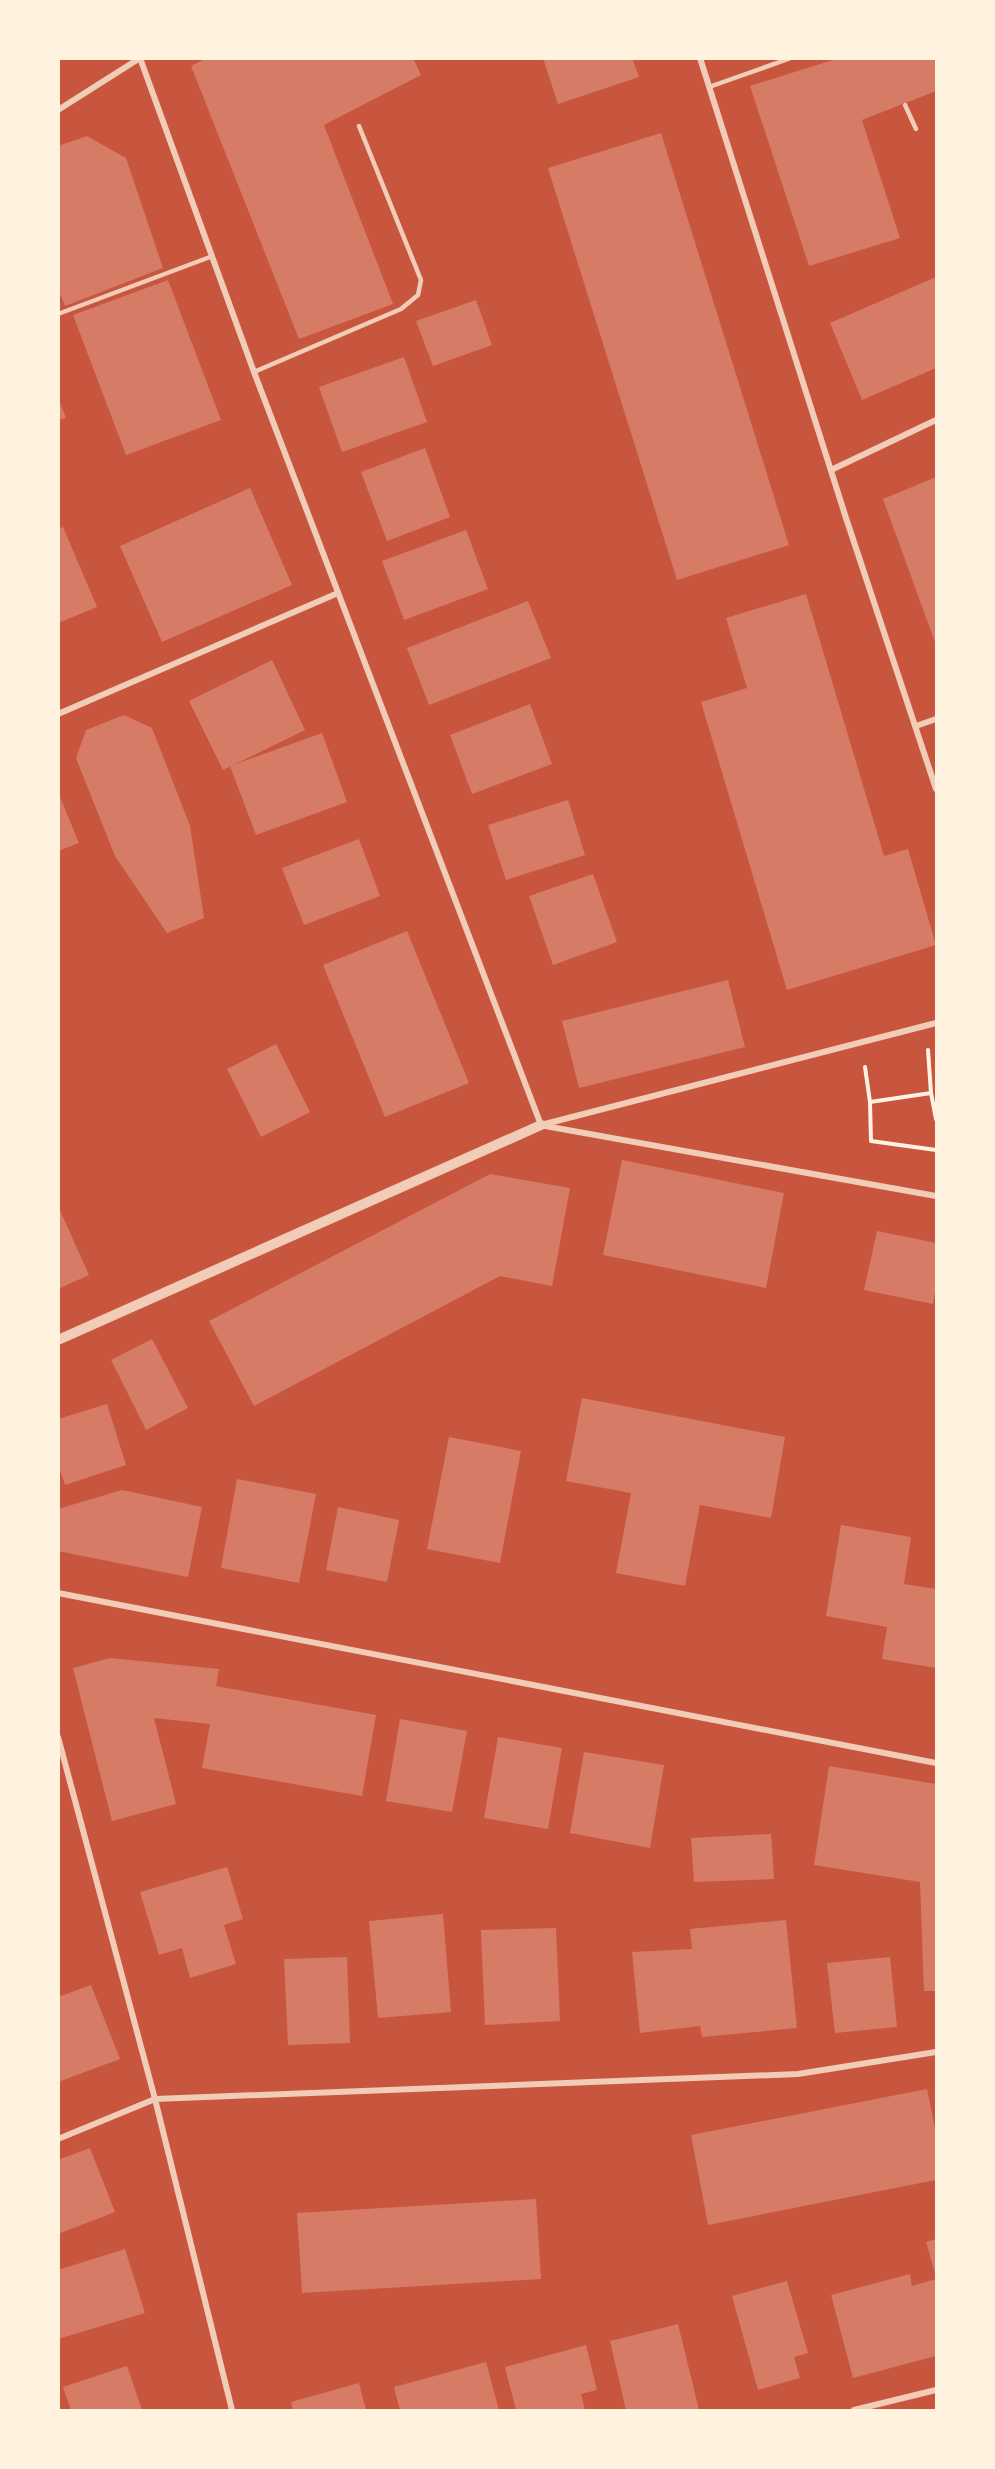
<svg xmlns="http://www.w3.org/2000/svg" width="995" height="2469" viewBox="0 0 995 2469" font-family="Barlow,sans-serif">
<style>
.building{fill:#d67c66}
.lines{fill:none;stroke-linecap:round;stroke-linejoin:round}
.path{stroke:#fff3e0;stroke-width:4}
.service{stroke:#f1ccb7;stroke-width:4.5}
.minor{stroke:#f1ccb7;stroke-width:6}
.tertiary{stroke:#f1ccb7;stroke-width:10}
</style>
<rect width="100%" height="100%" fill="#c8553d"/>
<!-- building -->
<g class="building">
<path d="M207 58H413L421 75 324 125 393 304 299 339 191 66Z"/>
<path d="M543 58H632L639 77 558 104Z"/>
<path d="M839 58H936V91L862 120 900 238 809 266 750 86Z"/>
<path d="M661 133 789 545 677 580 548 168Z"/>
<path d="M87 136 126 158 163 268 65 306 58 289V146Z"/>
<path d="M936 277V368L862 400 830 323Z"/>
<path d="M168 280 221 420 126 455 73 315Z"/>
<path d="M476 300 492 345 433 366 416 321Z"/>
<path d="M404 357 427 422 342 452 319 387Z"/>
<path d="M58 398 66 418 58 420Z"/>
<path d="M425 448 450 517 387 541 361 472Z"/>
<path d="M936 477V645L883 499Z"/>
<path d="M250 488 292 585 162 642 120 546Z"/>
<path d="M63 527 97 607 58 623V529Z"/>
<path d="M466 530 488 589 404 620 382 561Z"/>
<path d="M806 594 884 856 908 849 936 945 787 990 701 702 747 688 726 618Z"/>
<path d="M528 601 551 658 429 705 407 648Z"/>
<path d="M272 660 305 730 223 770 189 701Z"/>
<path d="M530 704 552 764 472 794 450 735Z"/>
<path d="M124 715 152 728 190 826 204 918 167 933 115 856 76 758 86 730Z"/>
<path d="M322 733 347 802 256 835 230 766Z"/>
<path d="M58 792 79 843 58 851Z"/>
<path d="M568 800 585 855 506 880 488 825Z"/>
<path d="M359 839 380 896 304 925 282 868Z"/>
<path d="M593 874 617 942 553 965 529 896Z"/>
<path d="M407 931 469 1083 385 1117 323 965Z"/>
<path d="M728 980 745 1047 579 1088 562 1021Z"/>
<path d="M276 1044 310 1112 261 1137 227 1069Z"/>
<path d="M622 1160 784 1193 766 1288 603 1255Z"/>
<path d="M490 1174 570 1188 552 1286 500 1276 254 1406 209 1321Z"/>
<path d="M58 1206 89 1275 58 1289Z"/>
<path d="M877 1231 936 1243V1286L933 1304 864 1290Z"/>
<path d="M152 1339 188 1408 146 1430 111 1360Z"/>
<path d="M582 1398 785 1437 771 1518 700 1505 685 1586 616 1573 631 1493 566 1481Z"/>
<path d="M107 1404 126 1465 65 1485 58 1465V1419Z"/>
<path d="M449 1437 521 1451 500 1563 427 1549Z"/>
<path d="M237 1479 316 1494 299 1583 221 1568Z"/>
<path d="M122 1490 202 1507 188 1577 58 1551V1509Z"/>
<path d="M338 1507 399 1520 387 1582 326 1570Z"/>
<path d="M841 1525 911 1537 904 1584 936 1589V1668L882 1659 887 1627 826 1616Z"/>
<path d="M110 1658 219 1669 216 1686 376 1715 362 1796 202 1768 210 1724 154 1718 176 1804 112 1821 73 1668Z"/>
<path d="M400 1719 467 1731 452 1812 386 1801Z"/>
<path d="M498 1737 562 1748 548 1829 484 1818Z"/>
<path d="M584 1752 664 1765 650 1848 570 1833Z"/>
<path d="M829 1766 936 1784V1991H924L920 1882 814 1865Z"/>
<path d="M771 1834 774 1879 694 1882 691 1838Z"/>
<path d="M227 1867 243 1919 224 1925 236 1964 190 1978 182 1948 159 1955 140 1892Z"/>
<path d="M443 1914 451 2012 378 2018 369 1921Z"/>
<path d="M786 1920 797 2028 702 2037 700 2026 640 2033 632 1952 692 1949 690 1929Z"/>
<path d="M556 1928 560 2021 485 2025 481 1930Z"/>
<path d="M347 1957 350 2043 288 2045 284 1959Z"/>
<path d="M890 1957 897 2027 835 2033 827 1963Z"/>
<path d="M91 1985 120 2059 58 2082V1997Z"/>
<path d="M927 2089 936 2133V2180L708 2225 691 2135Z"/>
<path d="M90 2148 115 2212 58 2234V2160Z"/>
<path d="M536 2199 541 2279 302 2293 297 2213Z"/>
<path d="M936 2239V2273H935L926 2242Z"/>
<path d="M125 2249 145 2313 58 2339V2270Z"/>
<path d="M910 2274 912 2286 936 2279V2356L853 2378 831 2295Z"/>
<path d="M787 2281 808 2353 794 2357 800 2378 758 2390 732 2296Z"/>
<path d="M678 2324 699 2410H626L610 2341Z"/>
<path d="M586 2345 597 2390 581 2394 585 2410H516L505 2367Z"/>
<path d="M486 2362 499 2410H400L394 2387Z"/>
<path d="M127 2366 142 2410H71L63 2387Z"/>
<path d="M359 2383 366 2410H293L291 2402Z"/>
</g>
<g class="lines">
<!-- path -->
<g class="path">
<path d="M928 1050 931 1093 936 1119"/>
<path d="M865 1067 870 1102 871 1141 936 1150"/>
<path d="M870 1102 931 1093"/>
</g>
<!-- service -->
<g class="service">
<path d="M709 87 791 58"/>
<path d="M905 105 916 129"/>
<path d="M58 314 210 257"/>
<path d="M254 372 401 309 418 295 421 280 359 126"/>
</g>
<!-- minor -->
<g class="minor">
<path d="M140 58 254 372 541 1125"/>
<path d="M700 58 846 518 936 789"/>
<path d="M58 110 140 58"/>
<path d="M831 470 936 420"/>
<path d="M58 714 338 593"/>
<path d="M916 726 936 719"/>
<path d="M541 1125 936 1023"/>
<path d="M545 1126 936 1196"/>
<path d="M58 1593 936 1763"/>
<path d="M58 1737 155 2099 232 2410"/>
<path d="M58 2139 155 2099 798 2074 936 2052"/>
<path d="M854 2410 936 2390"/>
</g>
<!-- tertiary -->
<path class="tertiary" d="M58 1340 541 1125"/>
</g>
<!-- border -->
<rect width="995" height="2469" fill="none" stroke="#fff3e0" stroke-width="120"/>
</svg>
